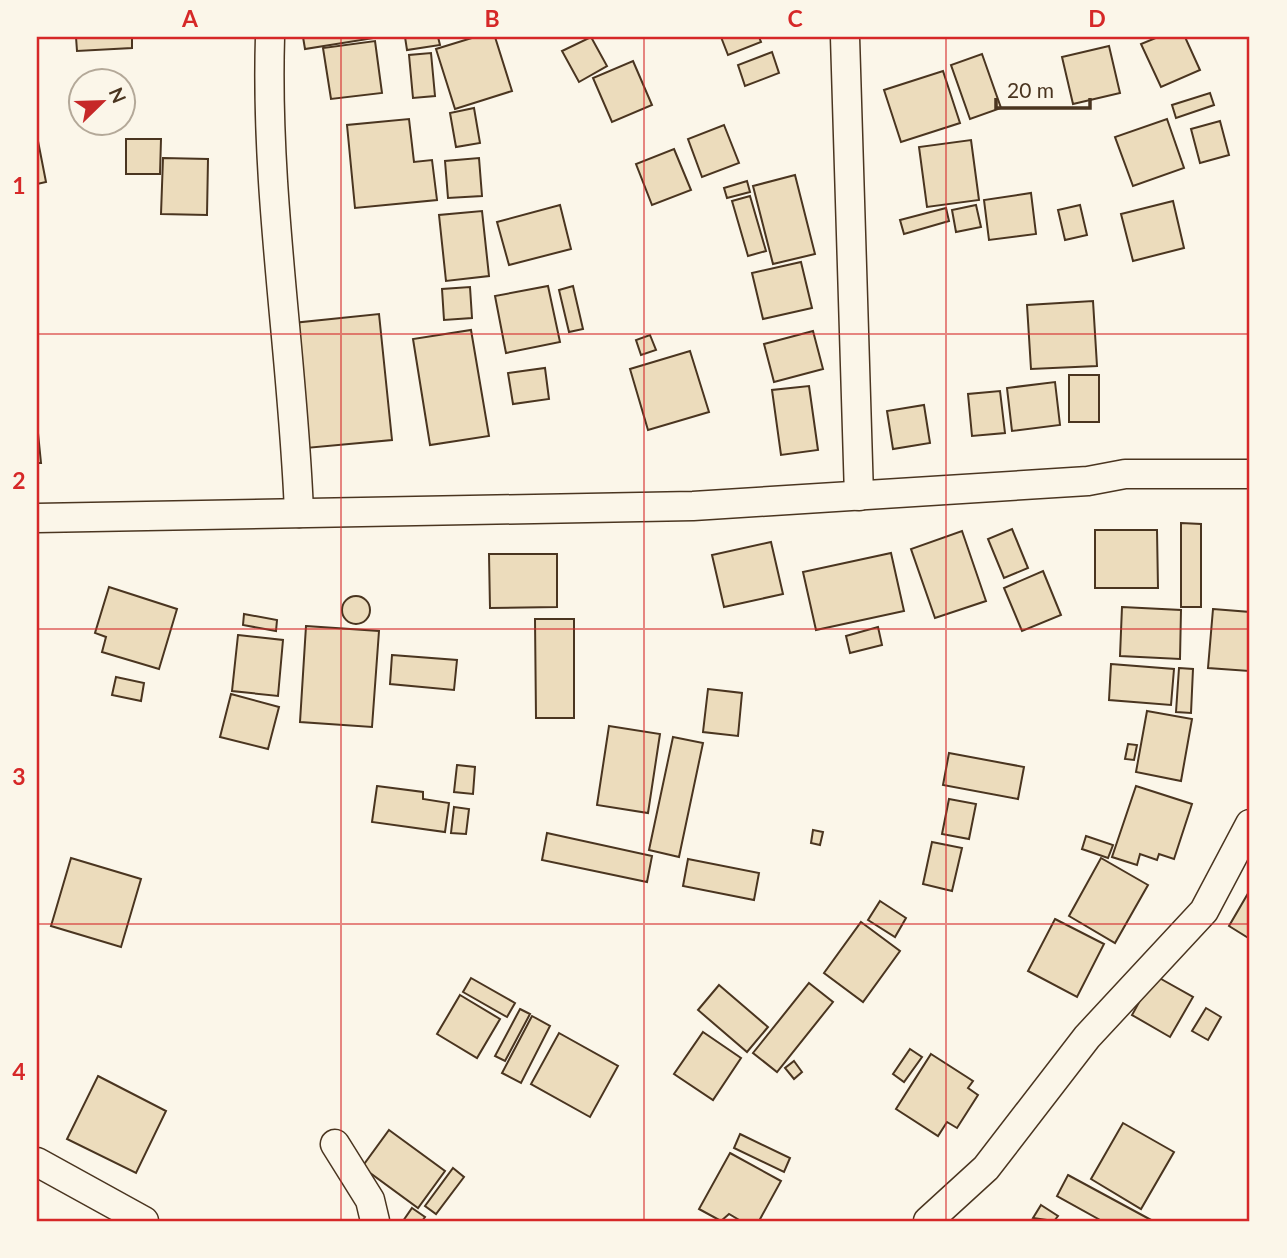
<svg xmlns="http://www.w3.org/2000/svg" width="1287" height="1258" viewBox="0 0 1287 1258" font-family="Lato,sans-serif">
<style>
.building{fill:#ecdcbc;stroke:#4a3520;stroke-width:2}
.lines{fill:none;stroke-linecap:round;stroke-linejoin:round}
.street-casing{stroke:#4a3520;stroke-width:31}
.street{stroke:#fbf6e9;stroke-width:28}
.grid{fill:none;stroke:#d62828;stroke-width:2;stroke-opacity:0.55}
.neatline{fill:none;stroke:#d62828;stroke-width:2.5}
.grid-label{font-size:23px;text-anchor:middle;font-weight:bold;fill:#d62828}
</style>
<rect width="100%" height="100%" fill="#fbf6e9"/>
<!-- building -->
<g class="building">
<path d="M76 37H132V48L77 51Z"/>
<path d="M303 37H374V38L305 49Z"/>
<path d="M405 37H438L440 45 407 50Z"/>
<path d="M475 37H495L512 91 455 109 436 49Z"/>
<path d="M591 37 607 66 579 82 562 51Z"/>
<path d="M721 37H759L761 42 728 55Z"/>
<path d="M1158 37H1185L1200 70 1161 87 1141 44Z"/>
<path d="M375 41 382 93 331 99 323 48Z"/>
<path d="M1109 46 1120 93 1073 104 1062 57Z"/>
<path d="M772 52 779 73 745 86 738 65Z"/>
<path d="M431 53 435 96 413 98 409 55Z"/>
<path d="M982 54 1001 108 970 119 951 65Z"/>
<path d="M633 61 652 105 612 122 593 78Z"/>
<path d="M943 71 960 123 901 142 884 90Z"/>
<path d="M1210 93 1214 105 1176 118 1172 105Z"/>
<path d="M474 108 480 143 456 147 450 113Z"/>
<path d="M409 119 414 162 432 160 437 200 355 208 347 125Z"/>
<path d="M1167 119 1184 168 1133 186 1115 137Z"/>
<path d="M1220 121 1229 155 1200 163 1191 129Z"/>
<path d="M724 125 739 163 702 177 688 139Z"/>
<path d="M37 136 46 182 37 184Z"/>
<path d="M126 139H161L160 174H126Z"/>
<path d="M971 140 979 200 927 207 919 147Z"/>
<path d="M674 149 691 190 652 205 636 164Z"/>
<path d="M163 158 208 159 207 215 161 214Z"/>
<path d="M479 158 482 196 448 198 445 161Z"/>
<path d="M795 175 815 254 773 264 753 186Z"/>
<path d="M747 181 750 192 727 198 724 188Z"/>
<path d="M1031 193 1036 234 989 240 984 200Z"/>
<path d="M750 196 766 251 748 256 732 201Z"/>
<path d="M1173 201 1184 248 1133 261 1121 214Z"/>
<path d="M560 205 571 249 509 265 497 222Z"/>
<path d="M976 205 981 227 956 232 952 210Z"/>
<path d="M1080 205 1087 235 1065 240 1058 210Z"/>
<path d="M946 208 949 221 904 234 900 220Z"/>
<path d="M482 211 489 276 446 281 439 215Z"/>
<path d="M801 262 812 308 763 319 752 273Z"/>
<path d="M548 286 560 342 506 353 495 296Z"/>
<path d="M573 286 583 329 569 332 559 290Z"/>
<path d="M470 287 472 318 444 320 442 289Z"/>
<path d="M1093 301 1097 366 1031 369 1027 305Z"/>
<path d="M379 314 392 440 306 448 293 323Z"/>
<path d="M471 330 489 436 430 445 413 339Z"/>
<path d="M813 331 823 369 774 382 764 344Z"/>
<path d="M650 335 656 350 641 355 636 340Z"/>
<path d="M690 351 709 412 648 430 630 369Z"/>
<path d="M545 368 549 399 513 404 508 373Z"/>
<rect x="1069" y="375" width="30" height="47"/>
<path d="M1055 382 1060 425 1012 431 1007 388Z"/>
<path d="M809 386 818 450 781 455 772 390Z"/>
<path d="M1000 391 1005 433 972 436 968 394Z"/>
<path d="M924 405 930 443 893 449 887 411Z"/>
<path d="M37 423 41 463H37Z"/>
<path d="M1181 523 1201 524V607H1181Z"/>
<path d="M1012 529 1028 568 1004 578 988 539Z"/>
<path d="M1095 530H1157L1158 588H1095Z"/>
<path d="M962 531 986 601 935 618 911 549Z"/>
<path d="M771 542 783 594 724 607 712 555Z"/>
<path d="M891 553 904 611 816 630 803 572Z"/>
<path d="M489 554H557V607L490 608Z"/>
<path d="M1043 571 1061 615 1022 631 1004 588Z"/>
<path d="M109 587 177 609 159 669 102 652 106 637 95 633Z"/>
<circle cx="356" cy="610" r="14"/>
<path d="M1122 607 1181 610 1180 659 1120 656Z"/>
<path d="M1213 609 1250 612 1249 671 1208 668Z"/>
<path d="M244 614 277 620 276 631 243 625Z"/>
<path d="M535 619H574V718H536Z"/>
<path d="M306 626 379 631 372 727 300 722Z"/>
<path d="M878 627 882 645 850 653 846 636Z"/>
<path d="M238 635 283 640 278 696 232 691Z"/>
<path d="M392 655 457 660 454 690 390 684Z"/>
<path d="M1111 664 1174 669 1171 705 1109 700Z"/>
<path d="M1179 668 1193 669 1191 713 1176 712Z"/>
<path d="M116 677 144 683 141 701 112 695Z"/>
<path d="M708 689 742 693 738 736 703 732Z"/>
<path d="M231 694 279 707 268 749 220 737Z"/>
<path d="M1147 711 1192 719 1181 781 1136 772Z"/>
<path d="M609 726 660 734 648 813 597 805Z"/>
<path d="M673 737 703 743 679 857 649 850Z"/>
<path d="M1128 744 1137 745 1134 760 1125 759Z"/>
<path d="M949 753 1024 767 1018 799 943 785Z"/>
<path d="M457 765 475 767 473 794 454 792Z"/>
<path d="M377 786 423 792V799L449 803 445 832 372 822Z"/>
<path d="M1136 786 1192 804 1174 859 1159 854 1157 860 1140 854 1137 865 1112 857Z"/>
<path d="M949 799 976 804 969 839 942 834Z"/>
<path d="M454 807 469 809 466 834 451 833Z"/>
<path d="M813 830 823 832 820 845 811 843Z"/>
<path d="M547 833 652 856 647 882 542 860Z"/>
<path d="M1086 836 1113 845 1108 858 1082 849Z"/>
<path d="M932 842 962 848 952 891 923 884Z"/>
<path d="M71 858 141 879 121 947 51 926Z"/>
<path d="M1101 858 1148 885 1115 943 1069 916Z"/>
<path d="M688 859 759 873 754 900 683 886Z"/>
<path d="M1250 890V939L1229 926Z"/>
<path d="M880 901 906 918 895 937 868 920Z"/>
<path d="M1055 919 1104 944 1077 997 1028 971Z"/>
<path d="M861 922 900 951 863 1002 824 973Z"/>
<path d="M1154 975 1193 997 1170 1037 1132 1015Z"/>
<path d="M471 978 515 1003 507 1017 463 992Z"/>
<path d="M809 983 833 1002 777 1072 753 1053Z"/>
<path d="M719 985 768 1027 747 1052 698 1010Z"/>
<path d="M460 995 500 1019 477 1058 437 1034Z"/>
<path d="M1206 1008 1221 1017 1208 1040 1192 1031Z"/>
<path d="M520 1009 530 1014 505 1061 495 1056Z"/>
<path d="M532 1016 550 1026 521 1083 502 1073Z"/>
<path d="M703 1032 741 1058 713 1100 674 1074Z"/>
<path d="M559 1033 618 1066 590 1117 531 1084Z"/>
<path d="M910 1049 922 1057 904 1082 893 1074Z"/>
<path d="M931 1054 973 1081 968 1088 978 1095 957 1128 947 1122 938 1136 896 1109Z"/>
<path d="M794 1061 802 1072 794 1079 785 1068Z"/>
<path d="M98 1076 166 1111 136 1173 67 1139Z"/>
<path d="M1123 1123 1174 1152 1141 1209 1091 1179Z"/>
<path d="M389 1130 445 1171 418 1208 362 1167Z"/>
<path d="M740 1134 790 1158 784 1172 734 1148Z"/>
<path d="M730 1153 781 1181 759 1221H741L729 1214 721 1221 699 1209Z"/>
<path d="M453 1168 464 1177 436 1214 425 1206Z"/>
<path d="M1068 1175 1153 1221H1102L1057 1196Z"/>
<path d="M1041 1205 1058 1216 1054 1221 1033 1218Z"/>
<path d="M412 1208 425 1217 422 1221H403Z"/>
</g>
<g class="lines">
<defs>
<g id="street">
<path d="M270 37C265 196 293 355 299 513"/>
<path d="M845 37 859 496"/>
<path d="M37 518 693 506 1088 481 1125 474H1250"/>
<path d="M335 1144 370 1200 375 1221"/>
<path d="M37 1162 144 1221"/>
<path d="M928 1221 986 1168 1087 1037 1204 911 1250 824"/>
</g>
</defs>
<!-- street casing -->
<use href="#street" class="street-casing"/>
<!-- street -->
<use href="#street" class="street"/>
</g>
<!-- grid -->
<path class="grid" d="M341 37V1221M644 37V1221M946 37V1221M37 334H1250M37 629H1250M37 924H1250"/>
<!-- border -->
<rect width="1287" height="1258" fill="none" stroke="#fbf6e9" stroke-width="77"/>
<!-- north arrow -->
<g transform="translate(102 102) rotate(67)"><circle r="33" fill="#fbf6e9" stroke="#b4a999" stroke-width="2"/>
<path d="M0-5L12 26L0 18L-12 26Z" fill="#c62828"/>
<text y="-10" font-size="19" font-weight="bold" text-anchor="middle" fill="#4a3520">N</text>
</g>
<!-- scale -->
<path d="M996 98v10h94v-10" fill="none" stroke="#4a3520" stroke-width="3.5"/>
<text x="1007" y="98" font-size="21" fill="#4a3520" stroke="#fbf6e9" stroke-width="5" paint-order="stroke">20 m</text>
<rect x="38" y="38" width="1210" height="1182" class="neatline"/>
<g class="grid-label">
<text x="190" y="27">A</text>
<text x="492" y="27">B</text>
<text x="795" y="27">C</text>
<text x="1097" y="27">D</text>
<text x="19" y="194">1</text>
<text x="19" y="489">2</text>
<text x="19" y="785">3</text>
<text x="19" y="1080">4</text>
</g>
</svg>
